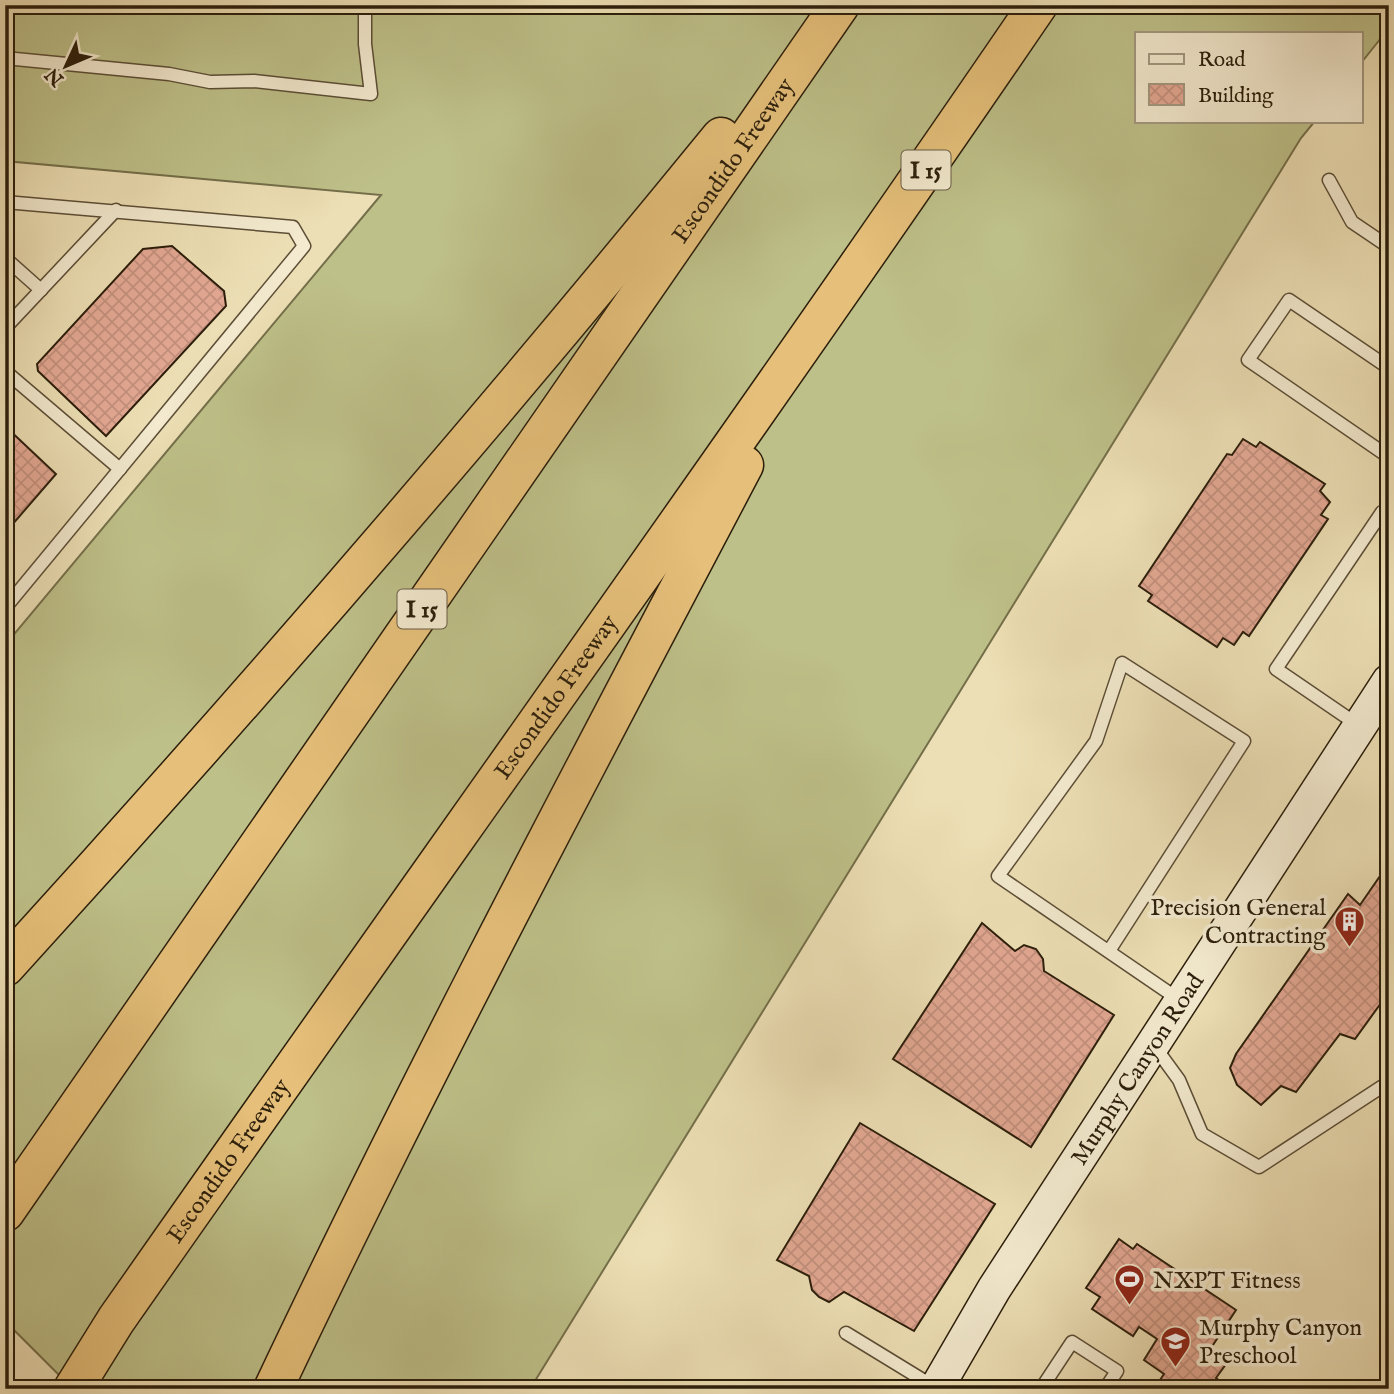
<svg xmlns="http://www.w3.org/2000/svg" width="1394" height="1394" viewBox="0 0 1394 1394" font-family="'IM FELL English',serif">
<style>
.grass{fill:#bec089;stroke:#746f4a;stroke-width:2}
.building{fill:url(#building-cross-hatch);stroke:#2b1e0b;stroke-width:2}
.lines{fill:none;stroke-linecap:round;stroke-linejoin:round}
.service-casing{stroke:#5c4e36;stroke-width:15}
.secondary-casing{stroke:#2b1e0b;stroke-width:36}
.motorway-casing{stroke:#2b1e0b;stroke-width:41}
.service{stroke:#f3eacf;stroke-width:12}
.secondary{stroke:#f3eacf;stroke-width:33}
.motorway{stroke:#e6c07a;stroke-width:38}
.labels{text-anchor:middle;stroke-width:7;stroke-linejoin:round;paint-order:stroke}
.shield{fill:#f3eacf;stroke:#675b46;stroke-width:2}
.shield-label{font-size:23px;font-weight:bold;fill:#2b1e0b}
.street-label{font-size:24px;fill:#2b1e0b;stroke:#f3eacf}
.poi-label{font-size:24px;fill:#2b1e0b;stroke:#f3eacf;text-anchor:start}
</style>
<defs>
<pattern id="building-cross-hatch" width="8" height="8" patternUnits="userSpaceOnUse" patternTransform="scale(1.75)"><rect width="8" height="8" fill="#e3a893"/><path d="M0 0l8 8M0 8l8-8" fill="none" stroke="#c3907d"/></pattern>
</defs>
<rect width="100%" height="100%" fill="#eddfb5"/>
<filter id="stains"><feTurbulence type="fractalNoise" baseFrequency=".00286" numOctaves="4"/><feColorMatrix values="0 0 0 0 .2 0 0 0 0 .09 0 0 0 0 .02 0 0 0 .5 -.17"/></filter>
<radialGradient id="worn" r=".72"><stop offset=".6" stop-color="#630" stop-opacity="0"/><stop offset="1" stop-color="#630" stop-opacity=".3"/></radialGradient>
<!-- grass -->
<path class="grass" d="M5 5H1389V28L1361 63V33H1137V121H1315L1301 138 530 1389H73L5 1321V645L381 195 5 161Z"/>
<!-- building -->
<g class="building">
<path d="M172 246 224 291 226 306 106 436 38 371 37 364 143 249Z"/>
<path d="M5 426 56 474 5 533Z"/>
<path d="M1243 439 1256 447 1260 442 1325 484 1320 491 1330 502 1321 515 1328 519 1249 636 1243 632 1234 645 1223 638 1217 647 1148 601 1152 595 1139 586 1227 454 1232 455Z"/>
<path d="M1389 863V992L1355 1039 1340 1034 1296 1092 1281 1086 1261 1105 1237 1085 1230 1068 1236 1054 1348 894 1360 905Z"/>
<path d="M982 923 1015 951 1024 945 1036 949 1043 959 1044 971 1114 1015 1031 1147 893 1059Z"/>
<path d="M860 1123 995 1204 914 1331 844 1292 829 1302 819 1297 812 1290 809 1276 777 1260Z"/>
<path d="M1119 1239 1133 1249 1137 1244 1236 1310 1211 1348 1229 1360 1216 1378 1231 1389H1154L1164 1374 1144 1360 1157 1339 1139 1327 1133 1336 1092 1309 1100 1297 1086 1288Z"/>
</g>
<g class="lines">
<defs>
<g id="service">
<path d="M5 58 169 74 210 82 254 81 371 94 365 44V5"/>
<path d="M1329 180 1352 222 1389 247"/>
<path d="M5 202 293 227 304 246 5 608"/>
<path d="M5 258 41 290"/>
<path d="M5 328 116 210"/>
<path d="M1389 368 1289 300 1248 360 1389 457"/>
<path d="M5 371 120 469"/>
<path d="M1358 725 1276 669 1382 512 1389 517"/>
<path d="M1109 951 1244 741 1122 663 1096 741 998 876 1181 1001"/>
<path d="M1155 1047 1179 1080 1202 1134 1259 1167 1389 1082"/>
<path d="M846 1333 936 1388"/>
<path d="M1041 1389 1072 1342 1117 1371 1105 1389"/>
</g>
<g id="secondary">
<path id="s1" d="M936 1389 994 1289 1389 681"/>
</g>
<g id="motorway">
<path d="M5 967C251 697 490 420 721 137"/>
<path id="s2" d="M5 1212 840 5"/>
<path id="s3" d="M73 1389 116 1320C423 881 736 447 1038 5"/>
<path d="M273 1389C421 1076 583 771 744 465"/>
</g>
</defs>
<!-- service casing -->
<use href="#service" class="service-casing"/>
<!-- secondary casing -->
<use href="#secondary" class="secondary-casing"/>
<!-- motorway casing -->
<use href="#motorway" class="motorway-casing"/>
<!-- service -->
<use href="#service" class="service"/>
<!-- secondary -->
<use href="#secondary" class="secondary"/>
<!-- motorway -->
<use href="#motorway" class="motorway"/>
</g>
<!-- icons -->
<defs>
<symbol id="building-pin" viewBox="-11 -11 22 30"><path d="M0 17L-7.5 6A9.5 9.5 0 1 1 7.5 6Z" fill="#8f2418" stroke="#f3eacf"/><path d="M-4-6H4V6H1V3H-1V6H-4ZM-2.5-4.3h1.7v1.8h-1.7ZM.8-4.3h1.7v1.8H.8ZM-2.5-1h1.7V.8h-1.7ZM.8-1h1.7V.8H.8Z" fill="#fff"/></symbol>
<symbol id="stadium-pin" viewBox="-11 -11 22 30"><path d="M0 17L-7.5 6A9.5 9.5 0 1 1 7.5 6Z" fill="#8f2418" stroke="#f3eacf"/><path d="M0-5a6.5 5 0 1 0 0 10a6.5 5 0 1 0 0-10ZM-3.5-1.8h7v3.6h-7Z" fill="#fff"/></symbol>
<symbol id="school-pin" viewBox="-11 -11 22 30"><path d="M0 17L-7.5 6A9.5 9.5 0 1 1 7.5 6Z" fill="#8f2418" stroke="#f3eacf"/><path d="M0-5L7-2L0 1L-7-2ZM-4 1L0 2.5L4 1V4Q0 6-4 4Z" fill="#fff"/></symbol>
</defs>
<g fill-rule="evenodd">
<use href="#building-pin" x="1332" y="904" width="35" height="47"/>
<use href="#stadium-pin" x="1112" y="1262" width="35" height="47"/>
<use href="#school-pin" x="1158" y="1324" width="35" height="47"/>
</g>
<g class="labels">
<!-- shield labels -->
<g class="shield">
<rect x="901.5" y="150.5" width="49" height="39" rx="5"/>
<rect x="397.5" y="589.5" width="49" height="39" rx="5"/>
</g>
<g class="shield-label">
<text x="926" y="178">I 15</text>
<text x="422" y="617">I 15</text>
</g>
<!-- street labels -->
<g class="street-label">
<text dy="8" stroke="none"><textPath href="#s2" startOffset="1279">Escondido Freeway</textPath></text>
<text dy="8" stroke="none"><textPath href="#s3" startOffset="844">Escondido Freeway</textPath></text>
<text dy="8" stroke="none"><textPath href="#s1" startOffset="378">Murphy Canyon Road</textPath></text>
<text dy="8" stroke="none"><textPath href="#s3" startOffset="276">Escondido Freeway</textPath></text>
</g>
<!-- poi labels -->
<g class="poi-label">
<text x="1326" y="915" text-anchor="end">Precision General<tspan x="1326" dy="28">Contracting</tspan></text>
<text x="1153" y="1288">NXPT Fitness</text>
<text x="1199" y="1335">Murphy Canyon<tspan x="1199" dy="28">Preschool</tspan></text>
</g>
</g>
<!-- margin -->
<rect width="1394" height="1394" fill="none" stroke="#eddfb5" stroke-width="28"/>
<rect x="7" y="7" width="1380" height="1380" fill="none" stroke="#2b1e0b" stroke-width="3.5"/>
<rect x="14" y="14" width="1366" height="1366" fill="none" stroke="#2b1e0b" stroke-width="2"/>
<!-- legend -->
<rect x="1135" y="32" width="228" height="91" fill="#f3eacf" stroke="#a39881" stroke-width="2"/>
<rect x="1149" y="54" width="35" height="10" fill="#f3eacf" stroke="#a39881" stroke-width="2"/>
<text x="1198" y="66" font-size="21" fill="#2b1e0b">Road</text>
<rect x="1149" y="84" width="35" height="21" fill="url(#building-cross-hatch)" stroke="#a39881" stroke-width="2"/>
<text x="1198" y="102" font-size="21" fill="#2b1e0b">Building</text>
<!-- north arrow -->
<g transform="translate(66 66) rotate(226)" stroke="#f3eacf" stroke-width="5" paint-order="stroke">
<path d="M0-5L12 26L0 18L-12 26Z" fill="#2b1e0b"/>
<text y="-10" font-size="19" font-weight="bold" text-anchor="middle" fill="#2b1e0b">N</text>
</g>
<rect width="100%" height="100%" filter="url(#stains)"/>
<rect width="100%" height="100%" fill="url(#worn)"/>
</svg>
